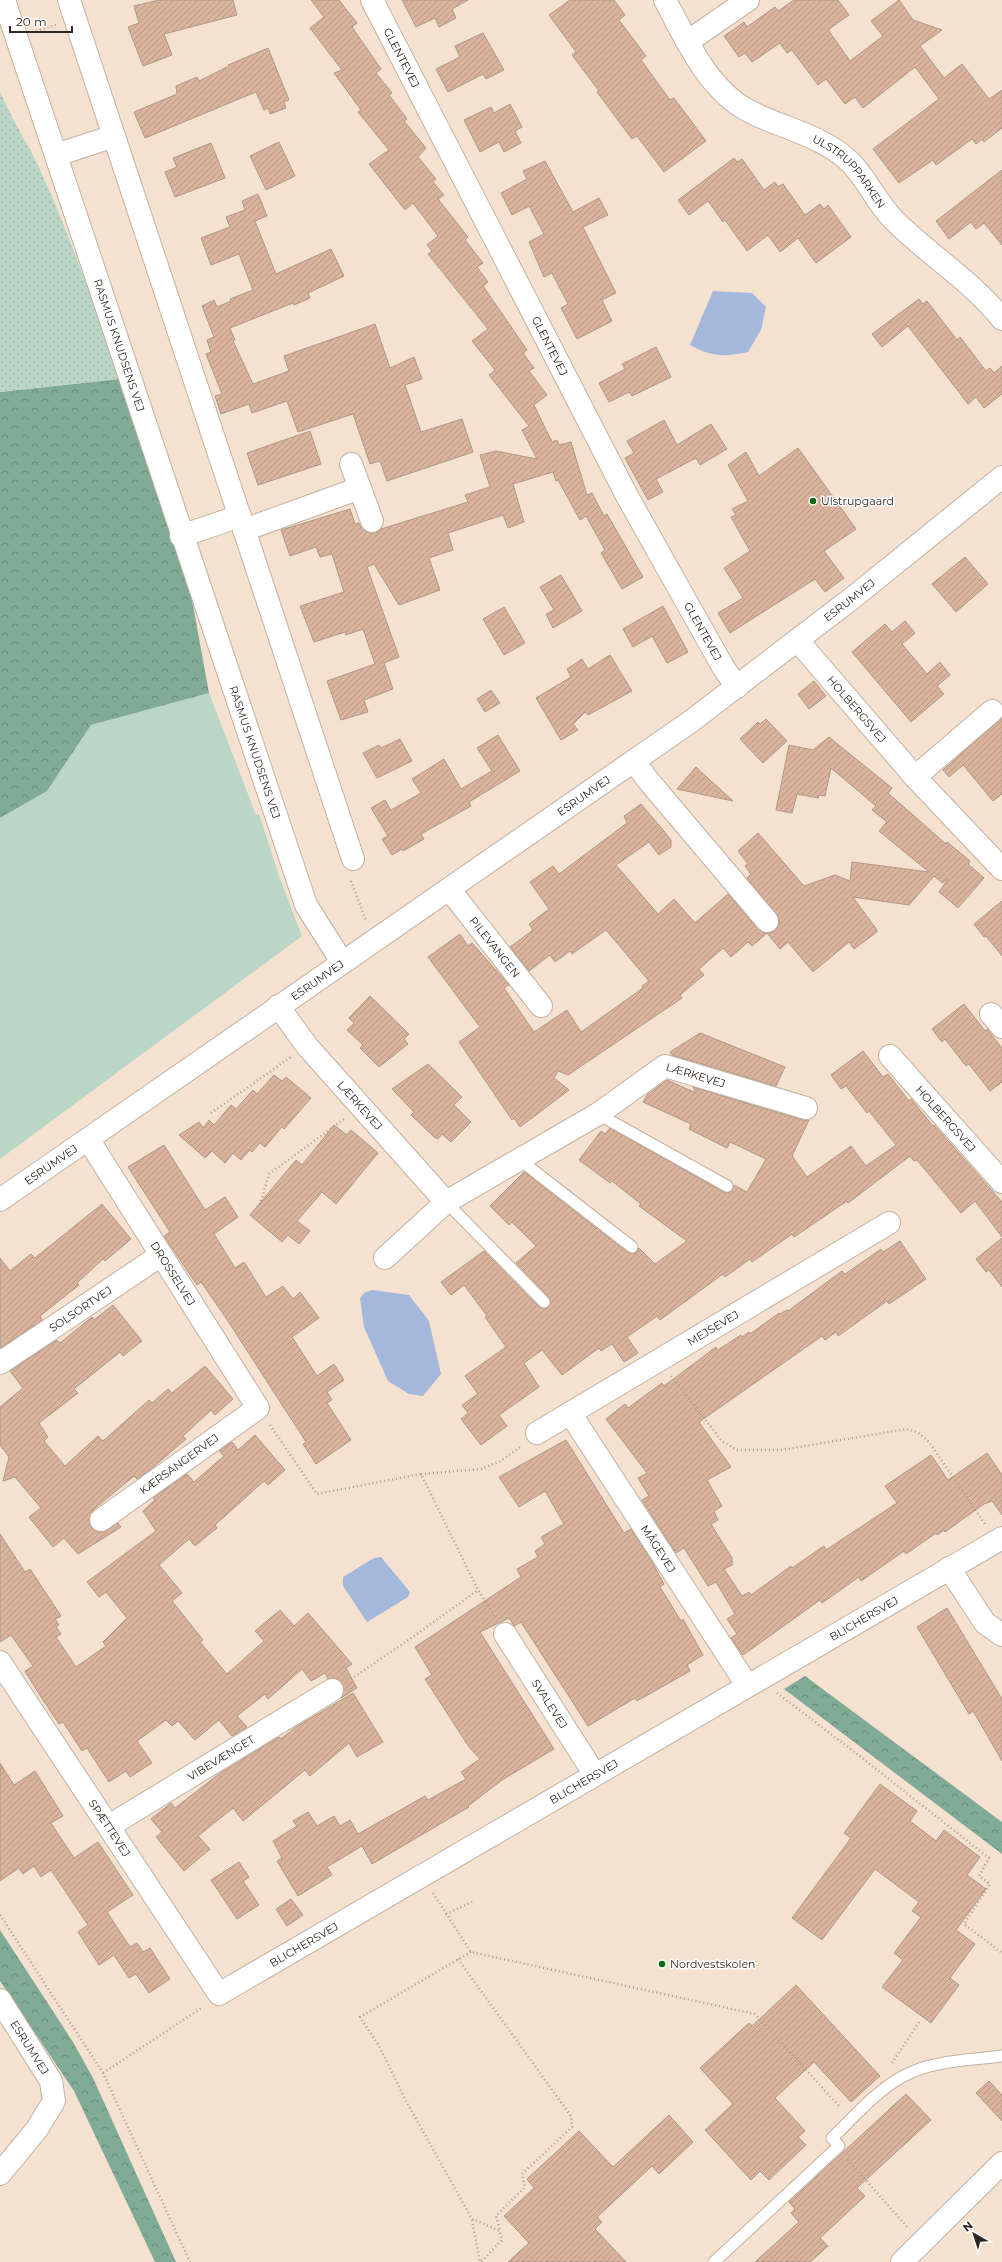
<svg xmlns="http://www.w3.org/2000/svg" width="1002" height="2262" viewBox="0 0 1002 2262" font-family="Montserrat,sans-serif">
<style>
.grass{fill:#bad6c7}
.forest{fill:url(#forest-crowns)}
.park{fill:url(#park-dots)}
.water{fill:#a4b8db}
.building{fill:url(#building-hatch);stroke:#ae988b}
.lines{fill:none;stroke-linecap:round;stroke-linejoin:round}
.service-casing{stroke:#c4b1a0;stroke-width:13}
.minor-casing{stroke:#c4b1a0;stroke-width:24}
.secondary-casing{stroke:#c4b1a0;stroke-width:24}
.path{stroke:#ab9c8f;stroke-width:2.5;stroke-dasharray:1 3;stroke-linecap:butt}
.service{stroke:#fff;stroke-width:11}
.minor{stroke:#fff;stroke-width:22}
.secondary{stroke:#fff;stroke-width:22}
.poi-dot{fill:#0e6912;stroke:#fff;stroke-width:1.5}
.labels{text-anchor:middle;stroke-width:3;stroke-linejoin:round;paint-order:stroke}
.street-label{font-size:11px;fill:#2f2821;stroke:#fff}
.poi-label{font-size:11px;fill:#2f2821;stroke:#fff;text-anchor:start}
</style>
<defs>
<pattern id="forest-crowns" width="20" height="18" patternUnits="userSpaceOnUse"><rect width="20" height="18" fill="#80ab96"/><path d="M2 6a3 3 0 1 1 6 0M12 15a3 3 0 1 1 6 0" fill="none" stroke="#698b7a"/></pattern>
<pattern id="park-dots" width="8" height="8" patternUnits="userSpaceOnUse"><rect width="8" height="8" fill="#bad6c7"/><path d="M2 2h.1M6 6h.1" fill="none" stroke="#a0b8ab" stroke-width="1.8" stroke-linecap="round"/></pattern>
<pattern id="building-hatch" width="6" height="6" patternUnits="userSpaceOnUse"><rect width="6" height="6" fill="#dab39c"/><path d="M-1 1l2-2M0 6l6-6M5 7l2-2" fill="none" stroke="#bb9a86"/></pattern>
</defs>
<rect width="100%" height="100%" fill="#f5e1d0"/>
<!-- grass -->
<path class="grass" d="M209 693 256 815 259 814 280 879 302 936 0 1159V818L47 791 91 725Z"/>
<!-- forest -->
<g class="forest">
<path d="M119 379 192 600 209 693 91 725 47 791 0 818V392Z"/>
<path d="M805 1676 1002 1822V1854L784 1689Z"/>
<path d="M0 1930 73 2042 93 2078 176 2262H155L74 2091 0 1981Z"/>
</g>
<!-- park -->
<path class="park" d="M0 91C11 120 30 146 42 174 72 241 96 310 119 379L0 392Z"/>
<!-- water -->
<g class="water">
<path d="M713 291 752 293 766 307 761 330 748 352C724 357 712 357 690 345Z"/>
<path d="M372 1290 409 1295 429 1321 441 1374 423 1396 409 1394 388 1381 364 1327 360 1298 364 1293Z"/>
<path d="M381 1557 410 1592 408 1597 367 1622 343 1586V1577L374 1558Z"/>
</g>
<!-- building -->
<g class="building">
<path d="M159 0H233L237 15 164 34 172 55 143 66 128 27 139 23 134 6Z"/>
<path d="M311 0H339L357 23 352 27 381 69 376 73 392 93 389 95 407 119 404 121 426 148 418 157 436 179 433 182 444 195 438 199 468 237 465 240 483 263 477 267 488 282 483 286 527 350 523 353 534 368 529 371 547 395 534 405 552 442 557 440 559 445 571 442 587 495 592 493 604 516 607 514 643 577 622 589 601 553 605 550 586 516 580 520 558 480 556 481 553 472 513 484 524 522 508 528 503 515 448 533 453 550 429 558 440 590 399 605 374 564 367 567 399 657 384 663 393 689 364 700 368 712 341 720 327 681 375 664 363 629 346 635 345 632 314 642 300 606 344 592 332 554 320 557 316 547 290 556 281 530 350 509 355 524 359 523 362 530 370 533H376L381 529 468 502 465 495 490 487 480 455 496 451 537 459 522 430 529 426 489 375 495 370 472 341 488 329 428 254 432 251 427 245 438 236 413 203 405 210 369 164 389 150 358 112 361 110 334 73 342 70 310 28 324 17Z"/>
<path d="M402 0H468L452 9 456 18 439 27 435 18 416 27Z"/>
<path d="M570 0H614L625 15 619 20 646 56 641 60 670 100 674 98 706 141 664 172 637 136 632 139 597 92 599 91 572 55 576 52 549 15Z"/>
<path d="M794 0H838L849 15 829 29V31L850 61 883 36 871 21 899 0 913 20 942 30 920 46 944 78 962 64 989 99 1002 90V128L984 142 982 139 976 144 972 139 936 165 933 160 899 183 873 149 939 99 915 67 863 108 855 97 845 104 826 79 818 85 792 50 787 53 780 43 752 62 745 53 739 57 724 36 744 22 747 27 775 7 778 11Z"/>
<path d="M483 33 504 70 486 79 483 74 448 92 436 69 460 57 455 46Z"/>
<path d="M268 48 289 100 284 102 286 108 270 114 268 108 264 110 256 92 145 138 134 112 177 94 176 86 197 77 199 81 229 66 228 65Z"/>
<path d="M510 104 522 127 515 131 521 143 504 152 499 142 480 152 464 120 491 107 494 113Z"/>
<path d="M279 142 295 176 266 190 250 156Z"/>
<path d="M211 143 225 178 175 197 165 172 177 167 173 158Z"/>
<path d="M734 158 737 162 742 159 764 190 775 182 778 187 783 184 805 215 820 204 824 209 828 205 851 237 816 263 798 238 780 252 768 235 747 251 725 220 723 222 708 201 689 215 678 200Z"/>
<path d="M545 161 573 212 599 198 608 215 583 227 616 293 602 300 612 321 577 339 561 308 568 304 552 273 544 277 529 242 544 234 529 206 512 215 501 193 527 179 523 171Z"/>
<path d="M1002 170V245L984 223 976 229 971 222 949 239 936 221Z"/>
<path d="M258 194 267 216 255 221 276 274 331 249 344 276 308 293 310 298 294 305 293 303 230 328 235 340 233 341 253 384 289 371 284 356 375 324 390 368 414 357 422 379 405 385 421 432 462 419 473 452 387 481 380 461 370 464 353 414 298 432 287 401 252 413 249 404 221 414 215 396 222 394 206 354 211 352 207 340 214 337 202 306 214 300 217 307 231 301 230 299 253 290 239 254 211 265 201 238 230 227 226 217 245 210 242 201Z"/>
<path d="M919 299 923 304 927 301 957 340 960 337 986 371 990 368 994 373 1002 366V394L984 408 976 397 968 404 908 326 882 347 872 334Z"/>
<path d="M656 347 671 377 632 396 629 392 609 402 599 383 625 369 622 364Z"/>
<path d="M664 420 677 445 711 424 727 449 700 465 696 458 656 479 663 492 648 500 625 458 634 453 627 441Z"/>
<path d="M310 431 321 464 258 485 247 453Z"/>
<path d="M798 448 856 529 824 551 844 578 825 592 815 579 730 633 718 613 743 598 724 568 750 551 731 517 736 515 732 509 748 501 728 465 746 452 759 476Z"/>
<path d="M965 557 988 584 956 612 932 584Z"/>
<path d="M561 575 582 611 553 628 546 614 554 610 540 587Z"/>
<path d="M663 606 688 652 667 663 652 636 633 647 623 629Z"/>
<path d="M504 607 525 643 504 655 483 619Z"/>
<path d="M905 621 915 633 902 644 927 674 940 662 950 675 937 686 944 694 911 722 852 652 885 624 892 632Z"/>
<path d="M610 655 632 691 588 715 585 712 573 724 578 730 561 740 536 698 571 677 567 669 582 659 588 669Z"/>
<path d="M814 681 826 696 809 709 798 694Z"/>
<path d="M491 690 500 703 485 712 477 699Z"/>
<path d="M1002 718V794L993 801 963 765 949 777 943 770Z"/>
<path d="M766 719 787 741 763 763 740 739 758 722 760 724Z"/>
<path d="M498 735 520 771 469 802 471 806 421 834 424 839 403 851 402 849 392 855 382 839 388 836 371 808 385 800 391 810 421 793 412 779 444 759 461 789 492 771 477 748Z"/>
<path d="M829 737 892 788 888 793 946 844 947 842 970 861 968 864 984 878 958 908 939 892 948 879 942 883 934 876 909 905 853 897 877 930V932L854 949 849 942 813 972 788 942 780 949 767 933 752 946 748 942 731 957 723 948 699 969 704 975 680 995 682 998 568 1075 558 1071 554 1078 569 1090 520 1127 514 1118 512 1120 459 1042 480 1027 428 957 460 934 468 946 472 943 509 985 504 988 534 1032 567 1010 581 1032 643 988 642 986 649 981 606 930 572 954 570 951 555 962 550 955 529 971 510 947 533 930 529 924 549 909 530 882 553 866 559 874 627 823 624 816 641 804 663 830 671 840V847L659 855 649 842 616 865 658 914 674 899 695 923 728 894 758 929 769 933 775 931 779 926V918L747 878 751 874 745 866 748 864 738 851 758 833 804 886 835 875 850 881 852 862 929 872 879 831 887 822 872 810 876 806 831 768 825 796 819 795 818 798 797 794 792 813 776 810 789 745 813 750Z"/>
<path d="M400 739 412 761 377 778 363 753 379 745 381 748Z"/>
<path d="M696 767 733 801 677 789Z"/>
<path d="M1002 901V956L986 936 984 937 974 924Z"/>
<path d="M370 996 409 1034 404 1039 408 1044 379 1067 360 1048 363 1045 347 1030 354 1023 349 1018Z"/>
<path d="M964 1004 985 1031 987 1029 1002 1048V1082L990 1091 969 1064 966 1066 945 1039 942 1042 932 1029Z"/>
<path d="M700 1033 785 1067 776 1086 672 1055 670 1052Z"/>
<path d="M863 1051 883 1077 888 1074 909 1101 911 1099 933 1126 934 1125 1002 1202V1237L975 1201 961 1213 917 1160 914 1161 910 1156 848 1203 847 1201 794 1237 792 1234 752 1262 750 1259 725 1277 723 1274 660 1320 657 1316 627 1337 638 1353 624 1362 612 1344 601 1351 599 1348 562 1375 542 1350 524 1363 539 1387 499 1415 507 1426 481 1445 461 1419 468 1413 462 1405 478 1394 465 1376 506 1347 485 1317 487 1316 464 1285 451 1295 441 1282 484 1251 539 1307 546 1309 551 1303 549 1297 516 1263 536 1246 512 1222 509 1225 490 1206 524 1172 628 1253H635L639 1248 655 1264 687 1241 639 1206 641 1204 612 1181 610 1183 579 1160 601 1131 605 1134 610 1128 725 1193 731 1192 734 1185 747 1192 766 1159 730 1142 727 1148 689 1129 691 1124 643 1102 647 1095 667 1080 696 1093 693 1087 802 1120H809L792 1156 807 1177 851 1146 866 1166 896 1145 869 1111 867 1113 846 1086 841 1089 831 1075Z"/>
<path d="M428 1064 462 1097 454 1105 471 1122 451 1142 442 1134 438 1139 434 1137 411 1115 414 1112 392 1089Z"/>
<path d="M274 1075 282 1081 286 1077 311 1098 284 1129 282 1127 265 1147 260 1143 252 1152 250 1150 241 1160 233 1153 225 1163 212 1151 205 1158 179 1135 199 1122 203 1128 209 1120 214 1125 231 1105 236 1109 253 1090 257 1094Z"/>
<path d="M334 1125 347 1135 351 1130 378 1153 336 1204 322 1192 297 1221 310 1231 299 1244 288 1235 282 1242 250 1215 296 1160 302 1165Z"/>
<path d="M164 1145 205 1210 225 1197 238 1217 214 1234 235 1268 244 1262 266 1297 283 1286 293 1299 300 1292 319 1318 292 1337 317 1376 334 1364 344 1380 327 1392 332 1400 327 1403 351 1440 316 1464 303 1444 306 1442 226 1318 201 1282 197 1285 164 1236 170 1232 128 1167Z"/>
<path d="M102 1204 131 1239 105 1261 103 1259 77 1283 79 1285 40 1316 42 1320 0 1348V1258L10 1271 31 1254 35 1258Z"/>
<path d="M1002 1238V1287L989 1270 986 1272 976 1259Z"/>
<path d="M900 1241 926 1279 889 1304 887 1301 838 1336 836 1332 825 1340 822 1336 699 1422 731 1467 707 1480 722 1506 714 1511 718 1520 711 1524 732 1558V1565L724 1569 742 1596 749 1592 751 1595 791 1566 792 1568 824 1546 826 1550 897 1503 885 1486 931 1455 948 1480 987 1453 1002 1475V1515L992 1501 984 1504 945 1532 944 1530 937 1535 936 1533 906 1554 904 1551 861 1581 859 1577 822 1603 820 1600 743 1655 731 1638 737 1634 727 1619 735 1614 716 1582 708 1586 684 1548 676 1553 642 1500 649 1496 638 1478 647 1473 606 1419 625 1404 628 1408 662 1383 664 1386 716 1347 718 1350 741 1335 742 1337 749 1332 750 1334 779 1313 780 1314 787 1310 788 1311 842 1271 845 1274 881 1249 883 1252Z"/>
<path d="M113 1305 142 1341 123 1356 120 1352 74 1389 78 1393 39 1423 48 1437 44 1441 65 1466 98 1436 103 1441 149 1400 152 1403 168 1389 172 1393 205 1366 233 1399 215 1415 211 1410 183 1436 186 1439 152 1468 137 1479 134 1476 93 1510 89 1521 91 1527 95 1531 103 1532 118 1523 121 1527 78 1554 64 1538 53 1547 29 1517 41 1508 15 1477 3 1481 9 1457 0 1445V1407L23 1388 10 1371 57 1340 60 1343 92 1317 94 1320Z"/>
<path d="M255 1435 285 1470 268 1485 264 1481 215 1525 217 1528 195 1546 189 1539 159 1565 182 1593 172 1601 203 1640 200 1642 227 1674 264 1641 255 1631 280 1610 294 1626 308 1613 352 1664 346 1668 357 1688 341 1698 344 1689 338 1679H328L325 1673 311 1681 302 1669 268 1699 265 1694 237 1716 247 1727 232 1736 219 1720 195 1740 178 1721 172 1726 166 1720 137 1741 152 1763 130 1777 126 1771 109 1782 87 1748 82 1751 63 1722 59 1724 41 1697 25 1671 33 1666 11 1635 0 1642V1534L25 1572 30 1569 61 1616 55 1619 59 1625 56 1627 61 1634 56 1637 76 1667 106 1646 103 1642 127 1618 106 1592 99 1597 87 1582 156 1531 143 1511 155 1500 153 1498 187 1474 194 1482 224 1456 219 1451 232 1442 238 1450Z"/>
<path d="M566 1440 624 1533 631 1529 651 1560 664 1584 660 1587 681 1621 683 1619 703 1655 687 1665 690 1671 637 1701 635 1698 588 1726 521 1622 514 1626 509 1618 480 1632 554 1749 502 1780 468 1806 469 1807 372 1864 362 1846 327 1867 332 1875 298 1896 277 1861 282 1858 273 1841 297 1826 293 1821 308 1812 317 1826 334 1816 340 1826 350 1820 358 1834 425 1796 428 1800 466 1779 461 1772 480 1759 469 1747 425 1679 432 1675 415 1647 521 1577 517 1569 538 1557 535 1551 545 1544 541 1537 564 1524 545 1491 519 1507 499 1477Z"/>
<path d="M947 1608 1002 1699V1761L973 1711 969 1714 917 1627Z"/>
<path d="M353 1693 383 1742 357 1757 349 1743 310 1776 305 1770 243 1821 233 1808 198 1836 210 1849 184 1871 156 1837 162 1832 151 1819 171 1803 175 1808 219 1774 279 1737 281 1739 296 1727Z"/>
<path d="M0 1763 14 1785 35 1771 63 1816 51 1823 74 1858 98 1842 133 1895 107 1912 130 1947 137 1943 143 1952 150 1948 170 1979 149 1993 136 1974 129 1978 114 1955 99 1965 78 1932 88 1925 51 1870 41 1877 34 1866 23 1874 19 1868 0 1881Z"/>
<path d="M880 1784 917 1811 910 1821 936 1841 944 1830 980 1857 967 1875 986 1889 956 1930 975 1944 950 1978 959 1985 931 2023 882 1987 903 1960 894 1953 921 1917 912 1911 919 1902 875 1869 822 1940 792 1918 851 1838 844 1833Z"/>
<path d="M239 1862 249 1877 243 1881 259 1905 237 1919 211 1880Z"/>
<path d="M291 1899 303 1915 287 1926 276 1909Z"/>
<path d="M796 1985 880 2076 851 2102 814 2062 775 2098 805 2131 798 2137 806 2145 769 2180 760 2171 751 2180 705 2130 733 2104 700 2068 749 2023 752 2026Z"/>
<path d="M989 2081 1002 2095V2121L976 2093Z"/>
<path d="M906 2094 931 2120 857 2188 865 2196 820 2238 828 2246 810 2262H755L799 2222 791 2213 795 2209 789 2202Z"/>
<path d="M669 2115 693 2142 659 2174 652 2166 597 2217 602 2222 595 2229 626 2262H508L529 2243 504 2216 534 2188 527 2179 579 2131 613 2167Z"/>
</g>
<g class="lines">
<defs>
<g id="service">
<path d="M598 1114 727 1186"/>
<path d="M520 1160 632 1247"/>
<path d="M446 1202 544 1302"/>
<path d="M714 2262 839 2146 832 2138C856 2115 881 2085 912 2072 939 2060 973 2060 1002 2056"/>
</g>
<g id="minor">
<path id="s1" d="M4 0 306 905 342 962"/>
<path d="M69 0 353 859"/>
<path id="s2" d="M372 0 627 496 723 667 737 687"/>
<path id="s3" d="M665 0C685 38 708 89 747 110 780 128 820 134 849 161 866 177 876 202 893 219 927 254 971 280 1002 319"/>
<path d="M687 42 748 0"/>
<path d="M56 155 114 136"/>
<path d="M351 464 372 521"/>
<path d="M244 530 360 488"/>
<path d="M181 536 240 516"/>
<path id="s4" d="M798 641 915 777 1002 869"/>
<path d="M634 761 647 779 767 921"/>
<path d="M915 777 992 711"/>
<path id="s5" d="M449 889 541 1006"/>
<path id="s6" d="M278 1006 307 1046 446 1202"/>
<path d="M991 1014 1002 1027"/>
<path id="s7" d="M890 1056 1002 1182"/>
<path id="s8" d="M88 1139 258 1408 101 1520"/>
<path id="s9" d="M385 1258 446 1202 598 1114 665 1066 806 1108"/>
<path id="s10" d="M0 1363 161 1255"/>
<path id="s11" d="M570 1413 747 1685"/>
<path id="s12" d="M537 1433 889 1223"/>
<path d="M949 1568 985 1623 1002 1635"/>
<path id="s13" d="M505 1634 595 1775"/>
<path id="s14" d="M0 1662 219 1994 1002 1538"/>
<path id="s15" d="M109 1826 332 1690"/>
<path id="s16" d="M0 2000 51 2081 54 2101 37 2129 0 2174"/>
<path d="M902 2262 1002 2163"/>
</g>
<g id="secondary">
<path id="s17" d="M0 1200 690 722 855 596 1002 477"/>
</g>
</defs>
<!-- service casing -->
<use href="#service" class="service-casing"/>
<!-- minor casing -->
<use href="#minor" class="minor-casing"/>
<!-- secondary casing -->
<use href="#secondary" class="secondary-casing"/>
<!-- path -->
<g class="path">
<path d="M36 31 56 25"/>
<path d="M351 881 366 921"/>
<path d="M211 1113 291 1057"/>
<path d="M261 1201 269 1174 344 1119"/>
<path d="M671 1376 722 1441 737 1450H782L906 1429 917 1432 929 1442 985 1524"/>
<path d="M270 1425 317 1494 421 1474 478 1590 495 1617"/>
<path d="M421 1474 481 1469 501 1461 521 1446"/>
<path d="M351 1679 410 1639 478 1590"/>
<path d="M777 1693 857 1754 989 1858 979 1876 990 1884 964 1924 1002 1953"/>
<path d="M433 1893 471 1952 755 2014 840 2107"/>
<path d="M446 1914 472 1902"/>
<path d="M0 1915 103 2073 190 2262"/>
<path d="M471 1952 360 2017 379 2046 406 2101 472 2219 500 2231 502 2240 481 2262"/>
<path d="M458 1959 571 2116 572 2127 522 2174 525 2187 496 2216 500 2231"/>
<path d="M892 2063 920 2021"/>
<path d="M103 2073 203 2007"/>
<path d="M848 2160 908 2228"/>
<path d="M472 2220 480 2262"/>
</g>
<!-- service -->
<use href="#service" class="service"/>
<!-- minor -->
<use href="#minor" class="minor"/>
<!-- secondary -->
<use href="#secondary" class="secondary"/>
</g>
<!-- markers -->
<g class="poi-dot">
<circle cx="813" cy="501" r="4"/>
<circle cx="662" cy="1964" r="4"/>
</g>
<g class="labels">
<!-- street labels -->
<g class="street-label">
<text dy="4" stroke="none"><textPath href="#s2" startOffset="65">GLENTEVEJ</textPath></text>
<text dy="4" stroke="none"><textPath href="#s3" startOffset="261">ULSTRUPPARKEN</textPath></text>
<text dy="4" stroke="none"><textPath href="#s1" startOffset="364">RASMUS KNUDSENS VEJ</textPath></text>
<text dy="4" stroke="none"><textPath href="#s2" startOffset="389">GLENTEVEJ</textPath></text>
<text dy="4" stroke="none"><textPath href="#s17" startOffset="1040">ESRUMVEJ</textPath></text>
<text dy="4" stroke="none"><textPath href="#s2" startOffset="713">GLENTEVEJ</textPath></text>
<text dy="4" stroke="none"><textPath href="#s4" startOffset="90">HOLBERGSVEJ</textPath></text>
<text dy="4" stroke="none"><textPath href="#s1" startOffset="793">RASMUS KNUDSENS VEJ</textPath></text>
<text dy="4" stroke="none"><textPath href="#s17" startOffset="710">ESRUMVEJ</textPath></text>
<text dy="4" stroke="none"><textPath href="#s5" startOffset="74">PILEVANGEN</textPath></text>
<text dy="4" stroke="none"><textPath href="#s17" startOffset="386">ESRUMVEJ</textPath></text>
<text dy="4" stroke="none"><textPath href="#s9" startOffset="373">LÆRKEVEJ</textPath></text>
<text dy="4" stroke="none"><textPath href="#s6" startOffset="129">LÆRKEVEJ</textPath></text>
<text dy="4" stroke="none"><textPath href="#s7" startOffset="84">HOLBERGSVEJ</textPath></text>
<text dy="4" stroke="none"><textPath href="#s17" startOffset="62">ESRUMVEJ</textPath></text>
<text dy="4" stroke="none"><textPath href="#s8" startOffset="159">DROSSELVEJ</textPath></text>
<text dy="4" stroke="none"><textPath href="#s10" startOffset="97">SOLSORTVEJ</textPath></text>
<text dy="4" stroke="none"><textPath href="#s12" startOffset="205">MEJSEVEJ</textPath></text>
<text transform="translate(179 1464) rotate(-36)" y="4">KÆRSANGERVEJ</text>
<text dy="4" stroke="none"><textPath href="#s11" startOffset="162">MÅGEVEJ</textPath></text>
<text dy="4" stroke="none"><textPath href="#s14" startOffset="1144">BLICHERSVEJ</textPath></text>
<text dy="4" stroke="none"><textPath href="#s13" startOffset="83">SVALEVEJ</textPath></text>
<text dy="4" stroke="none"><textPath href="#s15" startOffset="131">VIBEVÆNGET</textPath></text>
<text dy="4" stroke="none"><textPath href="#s14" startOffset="820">BLICHERSVEJ</textPath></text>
<text dy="4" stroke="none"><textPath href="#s14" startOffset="199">SPÆTTEVEJ</textPath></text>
<text dy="4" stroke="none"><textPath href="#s14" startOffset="496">BLICHERSVEJ</textPath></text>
<text dy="4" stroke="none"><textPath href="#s16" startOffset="56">ESRUMVEJ</textPath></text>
</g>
<!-- poi labels -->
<g class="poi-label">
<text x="821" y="505">Ulstrupgaard</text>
<text x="670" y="1968">Nordvestskolen</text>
</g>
</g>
<!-- north arrow -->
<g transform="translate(974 2234) rotate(321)" stroke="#ffffff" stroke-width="3" paint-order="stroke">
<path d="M0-3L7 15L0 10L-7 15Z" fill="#2f2821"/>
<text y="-6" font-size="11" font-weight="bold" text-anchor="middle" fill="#2f2821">N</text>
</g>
<!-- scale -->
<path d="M10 26v6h62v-6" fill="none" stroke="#2f2821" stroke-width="2"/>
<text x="16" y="26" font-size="12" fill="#2f2821" stroke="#ffffff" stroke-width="3" paint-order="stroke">20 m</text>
</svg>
